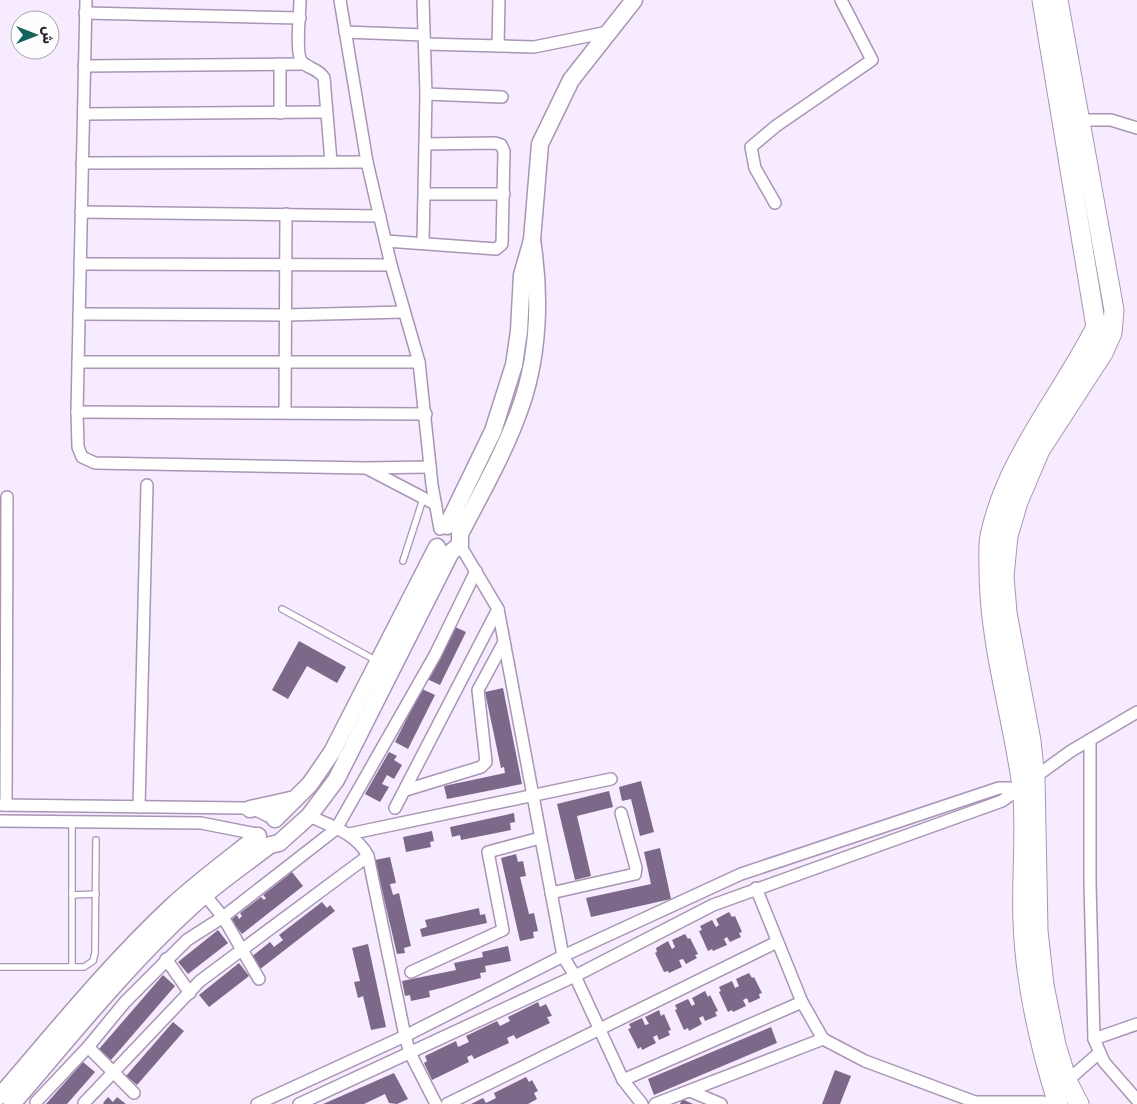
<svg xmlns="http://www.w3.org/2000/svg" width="1137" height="1104" viewBox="0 0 1137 1104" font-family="Rubik,'Noto Sans Arabic',sans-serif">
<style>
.building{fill:#7c6888}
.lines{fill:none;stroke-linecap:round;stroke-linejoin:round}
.lane-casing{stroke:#a995b4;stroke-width:8}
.street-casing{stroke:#a995b4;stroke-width:14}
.secondary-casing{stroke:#a995b4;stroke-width:19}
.primary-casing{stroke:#a995b4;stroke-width:21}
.lane{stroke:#fff;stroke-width:5.5}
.street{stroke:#fff;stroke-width:11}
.secondary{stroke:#fff;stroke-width:16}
.primary{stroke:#fff;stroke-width:19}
</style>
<rect width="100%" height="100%" fill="#f7ebff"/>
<!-- building -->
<g class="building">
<path d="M453 626 466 632 440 685 427 679Z"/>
<path d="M299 641 346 667 337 683 307 666 288 699 272 690Z"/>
<path d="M503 688 522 784 447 799 444 786 505 773 504 767 501 768 485 692Z"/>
<path d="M422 689 435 695 408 749 395 742Z"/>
<path d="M389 752 397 756 394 760 402 765 394 779 387 775 382 784 389 787 380 802 365 794Z"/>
<path d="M641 781 654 832 640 836 631 799 622 801 619 787Z"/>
<path d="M609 791 613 807 577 816 591 876 575 880 557 804Z"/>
<path d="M514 813 515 822 510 823 511 830 461 840 460 835 452 837 450 827Z"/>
<path d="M432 831 434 841 430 842 431 847 406 852 403 837Z"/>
<path d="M660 848 671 899 591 917 586 898 651 884 644 852Z"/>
<path d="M516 854 518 862 523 861 526 876 520 877 529 914 534 913 538 931 533 932 534 938 520 941 501 858Z"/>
<path d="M390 857 396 883 390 884 393 895 399 893 411 946 404 948 405 953 397 954 375 860Z"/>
<path d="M292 872 303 886 242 934 231 920 237 915 239 919 242 916 240 913 261 897 264 900 266 898 263 895Z"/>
<path d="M322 902 327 908 330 905 335 911 259 970 250 958 270 942 274 947 283 940 279 935Z"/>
<path d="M479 908 480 915 485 914 487 923 422 937 420 929 427 927 425 920Z"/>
<path d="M729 912 732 917 735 916 742 932 739 933 741 937 730 942 727 937 724 939 727 945 713 951 712 949 708 951 699 931 702 930 700 926 712 920 716 927 719 925 716 919Z"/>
<path d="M218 930 228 943 188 974 178 962Z"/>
<path d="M685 934 688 939 690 938 698 954 695 955 697 958 686 964 683 959 679 960 682 967 669 973 668 971 664 972 655 953 657 952 656 948 668 941 672 949 675 947 672 940Z"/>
<path d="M368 944 386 1027 371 1030 363 996 358 998 354 982 360 981 352 948Z"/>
<path d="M508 946 511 961 485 966 486 972 480 973 481 978 429 991 430 997 411 1001 410 995 405 996 402 981 456 970 454 963 483 957 482 952Z"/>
<path d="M239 963 249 976 209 1007 199 995Z"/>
<path d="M749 973 752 978 754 977 762 993 759 994 760 998 749 1003 747 998 743 1000 746 1006 733 1012 732 1010 728 1012 719 992 721 991 719 987 732 981 735 988 739 986 736 979Z"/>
<path d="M163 975 175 986 111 1060 99 1049Z"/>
<path d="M705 991 708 997 710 995 718 1011 715 1012 717 1016 705 1021 703 1016 699 1018 702 1024 689 1031 688 1028 684 1030 675 1010 677 1009 675 1005 688 999 692 1006 695 1004 692 998Z"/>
<path d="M538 1002 540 1007 546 1004 552 1016 547 1017 550 1023 516 1039 514 1035 507 1038 509 1043 474 1059 472 1055 467 1057 469 1062 432 1080 424 1063 427 1061 425 1056 456 1041 458 1047 469 1042 466 1036 497 1021 500 1026 510 1021 508 1017Z"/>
<path d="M659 1010 661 1016 664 1014 671 1030 668 1031 670 1035 659 1040 657 1035 653 1037 656 1043 642 1050 641 1047 638 1049 628 1029 631 1028 629 1024 642 1018 645 1025 649 1024 645 1017Z"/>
<path d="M173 1022 184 1031 137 1085 126 1076Z"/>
<path d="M771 1027 777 1043 654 1095 648 1079Z"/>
<path d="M83 1062 95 1072 67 1104H46Z"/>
<path d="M835 1070 851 1076 840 1104H822Z"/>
<path d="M394 1073 408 1099 397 1104 389 1103 385 1094 364 1104H323Z"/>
<path d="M526 1077 529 1082 532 1080 538 1091 534 1093 537 1099 528 1104H471L483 1098 486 1103 496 1098 494 1093Z"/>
<path d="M108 1097 113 1102 117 1097 126 1104H104L103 1103Z"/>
<path d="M682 1099 693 1104H680Z"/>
</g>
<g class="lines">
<defs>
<g id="lane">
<path d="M403 561 423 499"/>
<path d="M282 609 377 661"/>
<path d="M72 895 96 894"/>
<path d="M0 967H84L93 961 95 953 96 840"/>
<path d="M72 967V820"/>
</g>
<g id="street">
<path d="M86 0 77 412 78 447 82 457 95 463 366 468 430 467"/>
<path d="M300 0C300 13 295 54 302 62 309 69 319 69 324 78L331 162"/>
<path d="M340 0 367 162 391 265 419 362 432 485 440 529"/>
<path d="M423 0 426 94 423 242"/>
<path d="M85 13 300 18"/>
<path d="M345 32 424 35"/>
<path d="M425 44 534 47 608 32"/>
<path d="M498 46 499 0"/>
<path d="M84 66 304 64"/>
<path d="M426 94 502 97"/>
<path d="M280 113V64"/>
<path d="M84 114 326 112"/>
<path d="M1079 120H1111L1137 128"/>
<path d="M82 163 367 162"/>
<path d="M425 194H504"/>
<path d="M775 203 755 168 751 147 776 126 872 60 841 0"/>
<path d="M81 212 380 216"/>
<path d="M386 241 496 249 502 244 504 151 501 145 495 143 425 144"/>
<path d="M80 264 391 265"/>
<path d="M79 314 286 315 404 312"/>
<path d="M78 362H419"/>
<path d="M77 412 426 414"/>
<path d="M285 412 286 214"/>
<path d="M368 469 435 504"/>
<path d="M460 545 498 609 563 956 575 976 623 1080 642 1104"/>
<path d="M1090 740V884L1094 1039 1104 1062 1137 1100"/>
<path d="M406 790 481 767 486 762 478 690 504 642"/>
<path d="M0 805 243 808 256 810 272 818"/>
<path d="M6 805 7 497"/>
<path d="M139 807 147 485"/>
<path d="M395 808 498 609"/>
<path d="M309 816C331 826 356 833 368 856L405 1036 410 1053 436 1104"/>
<path d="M0 821 201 823 257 834"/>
<path d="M349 834 611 779"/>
<path d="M756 888 802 1002 823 1039 865 1061 975 1102H1042L1058 1104"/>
<path d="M551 893 635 874 636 868 621 813"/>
<path d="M205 895 223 917 259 979"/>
<path d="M166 959 190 993"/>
<path d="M411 972 503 930 488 852 540 838"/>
<path d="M1094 1039 1137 1024"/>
<path d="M88 1047 134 1093"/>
<path d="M623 1080 802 1002"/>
<path d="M1067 1081 1099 1053"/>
<path d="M690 1091 721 1104"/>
<path d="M36 1102 88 1047 125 1002 187 940 223 917 336 829 435 655 476 571"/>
<path d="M84 1103 200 981 368 856"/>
<path d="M257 1104 405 1036 563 956 741 874 999 788H1022"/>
<path d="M299 1104 575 976 713 905 1002 801 1071 751 1137 712"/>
<path d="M447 1104 777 942"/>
<path d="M655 1104 823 1039"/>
</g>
<g id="secondary">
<path d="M447 526 493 431 514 365 519 331 522 275 532 240 540 144 571 80 634 0"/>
<path d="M250 809 295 799"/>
<path d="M275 819 310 784 332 752 437 547"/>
<path d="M0 1096C56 1031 110 964 172 906 199 881 229 859 258 836"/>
<path d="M12 1104C70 1037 126 966 192 906 216 884 244 865 270 845L279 843 309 816 336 780 451 552 460 545V534C480 495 503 455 518 414 539 359 541 297 532 240"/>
</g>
<g id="primary">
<path d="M1042 0 1096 327C1061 396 1006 459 990 536 988 547 989 558 989 569 989 642 1012 714 1022 786 1027 828 1021 878 1023 921 1025 983 1039 1044 1058 1104"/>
<path d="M1058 0 1114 310 1112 333 1103 353 1040 450 1018 502 1008 536 1004 576 1007 613 1031 741 1035 778 1038 931 1044 985 1056 1045 1067 1081 1079 1104"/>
</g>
</defs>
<!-- lane casing -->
<use href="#lane" class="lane-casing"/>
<!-- street casing -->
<use href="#street" class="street-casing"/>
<!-- secondary casing -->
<use href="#secondary" class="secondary-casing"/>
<!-- primary casing -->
<use href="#primary" class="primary-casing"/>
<!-- lane -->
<use href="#lane" class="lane"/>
<!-- street -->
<use href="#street" class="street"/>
<!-- secondary -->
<use href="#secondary" class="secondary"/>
<!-- primary -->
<use href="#primary" class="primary"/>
</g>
<!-- north arrow -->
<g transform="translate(35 35) rotate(90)"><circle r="24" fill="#fdfdfd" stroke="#a7a4a9"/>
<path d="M0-4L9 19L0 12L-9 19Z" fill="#15635d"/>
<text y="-8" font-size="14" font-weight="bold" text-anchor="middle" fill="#261f2b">ش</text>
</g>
</svg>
